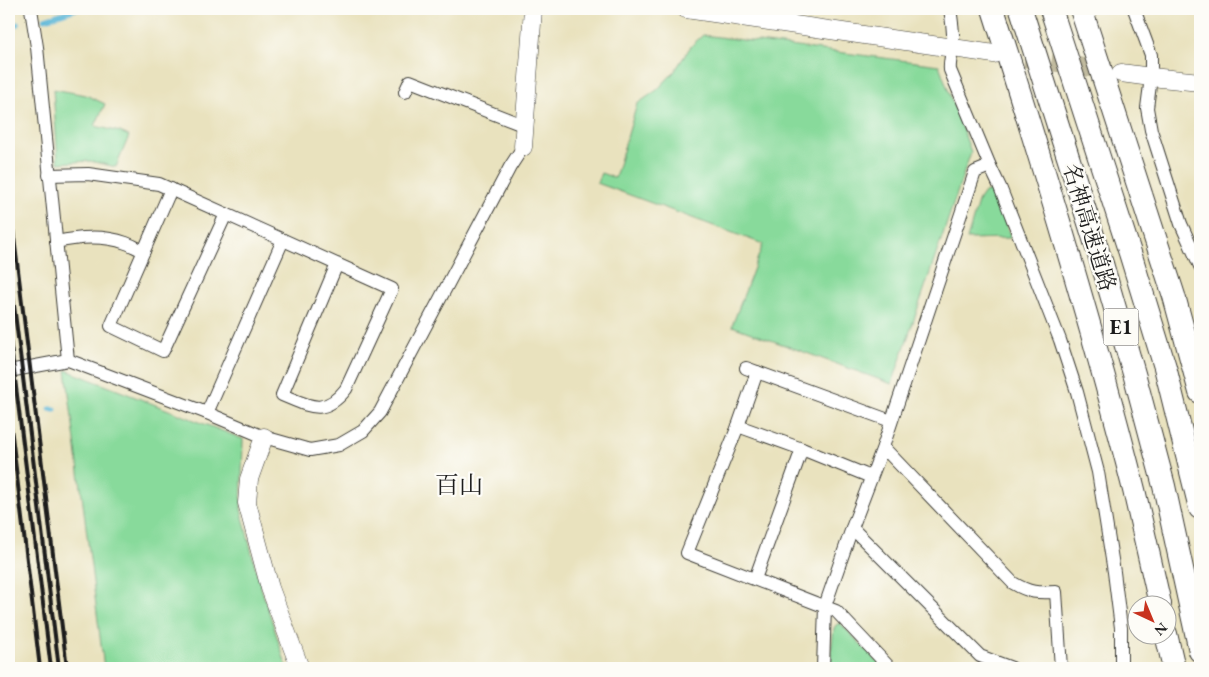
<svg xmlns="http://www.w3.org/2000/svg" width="1209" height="677" viewBox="0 0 1209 677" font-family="'EB Garamond','Noto Serif JP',serif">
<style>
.green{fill:#88da9b;stroke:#527b5c}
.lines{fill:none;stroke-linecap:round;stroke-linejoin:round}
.stream{stroke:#59b6d7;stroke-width:5}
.secondary-tunnel{stroke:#c0ba9e;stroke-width:18;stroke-dasharray:18 9;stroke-linecap:butt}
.street-casing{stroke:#3b3a34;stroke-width:14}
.secondary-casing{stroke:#3b3a34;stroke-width:19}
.highway-casing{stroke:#3b3a34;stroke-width:24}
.street{stroke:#fff;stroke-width:12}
.secondary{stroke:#fff;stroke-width:18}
.highway{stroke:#fff;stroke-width:22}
.rail{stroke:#1c1c1c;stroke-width:4}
.labels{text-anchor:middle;stroke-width:4.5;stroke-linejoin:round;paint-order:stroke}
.shield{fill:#fdfcf7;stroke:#605f5e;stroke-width:1}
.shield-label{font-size:21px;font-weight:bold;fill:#1c1c1c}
.street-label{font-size:22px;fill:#1c1c1c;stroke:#fdfcf7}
.neighbourhood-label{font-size:24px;fill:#1c1c1c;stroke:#fdfcf7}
</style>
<rect width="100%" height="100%" fill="#fdfcf7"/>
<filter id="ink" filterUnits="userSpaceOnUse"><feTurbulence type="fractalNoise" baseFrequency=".02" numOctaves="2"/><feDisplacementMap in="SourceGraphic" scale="10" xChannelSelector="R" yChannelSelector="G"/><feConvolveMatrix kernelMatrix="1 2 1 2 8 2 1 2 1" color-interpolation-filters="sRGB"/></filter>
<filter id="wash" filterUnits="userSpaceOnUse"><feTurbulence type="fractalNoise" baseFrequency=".0096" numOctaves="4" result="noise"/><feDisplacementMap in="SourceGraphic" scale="20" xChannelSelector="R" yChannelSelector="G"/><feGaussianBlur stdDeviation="1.12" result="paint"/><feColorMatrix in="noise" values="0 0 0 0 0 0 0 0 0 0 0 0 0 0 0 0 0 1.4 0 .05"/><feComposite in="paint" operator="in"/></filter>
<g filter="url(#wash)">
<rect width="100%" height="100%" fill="#e9e2be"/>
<!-- green -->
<g class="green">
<path d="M703 35 939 65 971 152 892 384 732 326 763 244 597 183 601 173 615 178 637 104 657 90 674 72 691 46Z"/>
<path d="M53 89 86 95 105 104 95 126 120 132 129 136 116 167 90 161 58 163Z"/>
<path d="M991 191 995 194 1011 238 967 239 979 199 984 192Z"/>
<path d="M66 370 243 439 241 509 258 578 287 668H104Z"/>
<path d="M840 623 884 668H831V652L834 628 836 625Z"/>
</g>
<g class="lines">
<!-- stream -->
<g class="stream">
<path d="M45 19 76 9"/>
<path d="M9 26 18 24"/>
<path d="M50 409H55"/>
</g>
</g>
</g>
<g filter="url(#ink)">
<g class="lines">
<!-- secondary-tunnel -->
<path class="secondary-tunnel" d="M998 54 1111 71"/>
<defs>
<g id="street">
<path d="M31 9 37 47 68 360"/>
<path d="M950 9C952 21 954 33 953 46 952 54 949 62 950 70L990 166 1000 187 1060 340 1077 392 1098 472 1114 572 1121 628V668"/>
<path d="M1134 9 1151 55V77L1147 108 1151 130 1181 224 1200 266"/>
<path d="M405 92 410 81 525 126"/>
<path d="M49 175 88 174 159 184 392 289 346 389C324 417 309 406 282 395L337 264"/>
<path d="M171 189 111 326 163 351 226 214"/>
<path d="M56 242C80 237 103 235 126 243 132 245 138 249 144 251"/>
<path d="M746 368 891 421"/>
<path d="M9 371 68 360 207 413 264 437 310 450 339 445 363 431 380 412 510 167 523 147"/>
<path d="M757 372 738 426 687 553 836 611 890 668"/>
<path d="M207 413 283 240"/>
<path d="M738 426 802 449 871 477"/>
<path d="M883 447 1013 583C1030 593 1037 593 1056 592L1061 668"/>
<path d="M852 528 980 656 1012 668"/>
<path d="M755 579 802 449"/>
<path d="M823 668 825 606 852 528 883 447 973 178 975 172 990 166"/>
</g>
<g id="secondary">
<path d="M686 9 994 54"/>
<path d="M1121 73 1151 77 1200 82"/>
<path d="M523 147 533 9"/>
<path d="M264 437 249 479 247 503 270 588 300 668"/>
</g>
<g id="highway">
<path d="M993 9C1044 168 1093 328 1134 490 1143 528 1151 566 1160 604"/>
<path d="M1021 9 1103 267 1135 377 1164 486 1200 651"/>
<path d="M1051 9 1131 256 1165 367 1200 508"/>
<path d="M1081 9 1174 296 1200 392"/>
<path d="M1166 634 1174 668"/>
</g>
</defs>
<!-- street casing -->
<use href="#street" class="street-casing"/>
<!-- secondary casing -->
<use href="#secondary" class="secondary-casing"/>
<!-- highway casing -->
<use href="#highway" class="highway-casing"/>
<!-- street -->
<use href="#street" class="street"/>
<!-- secondary -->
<use href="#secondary" class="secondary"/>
<!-- highway -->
<use href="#highway" class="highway"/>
<!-- rail -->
<g class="rail">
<path d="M9 197 67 668"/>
<path d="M9 265 59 668"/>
<path d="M9 331 51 668"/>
<path d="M9 411 40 668"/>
</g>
</g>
</g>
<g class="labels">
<!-- shield labels -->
<rect class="shield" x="1103.5" y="308.5" width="35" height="37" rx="4"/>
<g class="shield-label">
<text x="1121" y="334">E1</text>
</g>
<!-- street labels -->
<g class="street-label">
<text transform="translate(1090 227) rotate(73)" y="8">名神高速道路</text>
</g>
<!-- neighbourhood labels -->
<g class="neighbourhood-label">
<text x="459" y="493">百山</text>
</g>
</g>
<!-- margin -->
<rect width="1209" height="677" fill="none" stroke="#fdfcf7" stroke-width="30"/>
<!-- north arrow -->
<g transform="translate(1152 620) rotate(136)"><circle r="24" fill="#fdfcf7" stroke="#a3a29f"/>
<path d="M0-4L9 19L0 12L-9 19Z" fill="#c8321e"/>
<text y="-8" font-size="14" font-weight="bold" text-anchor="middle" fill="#1c1c1c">N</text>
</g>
</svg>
